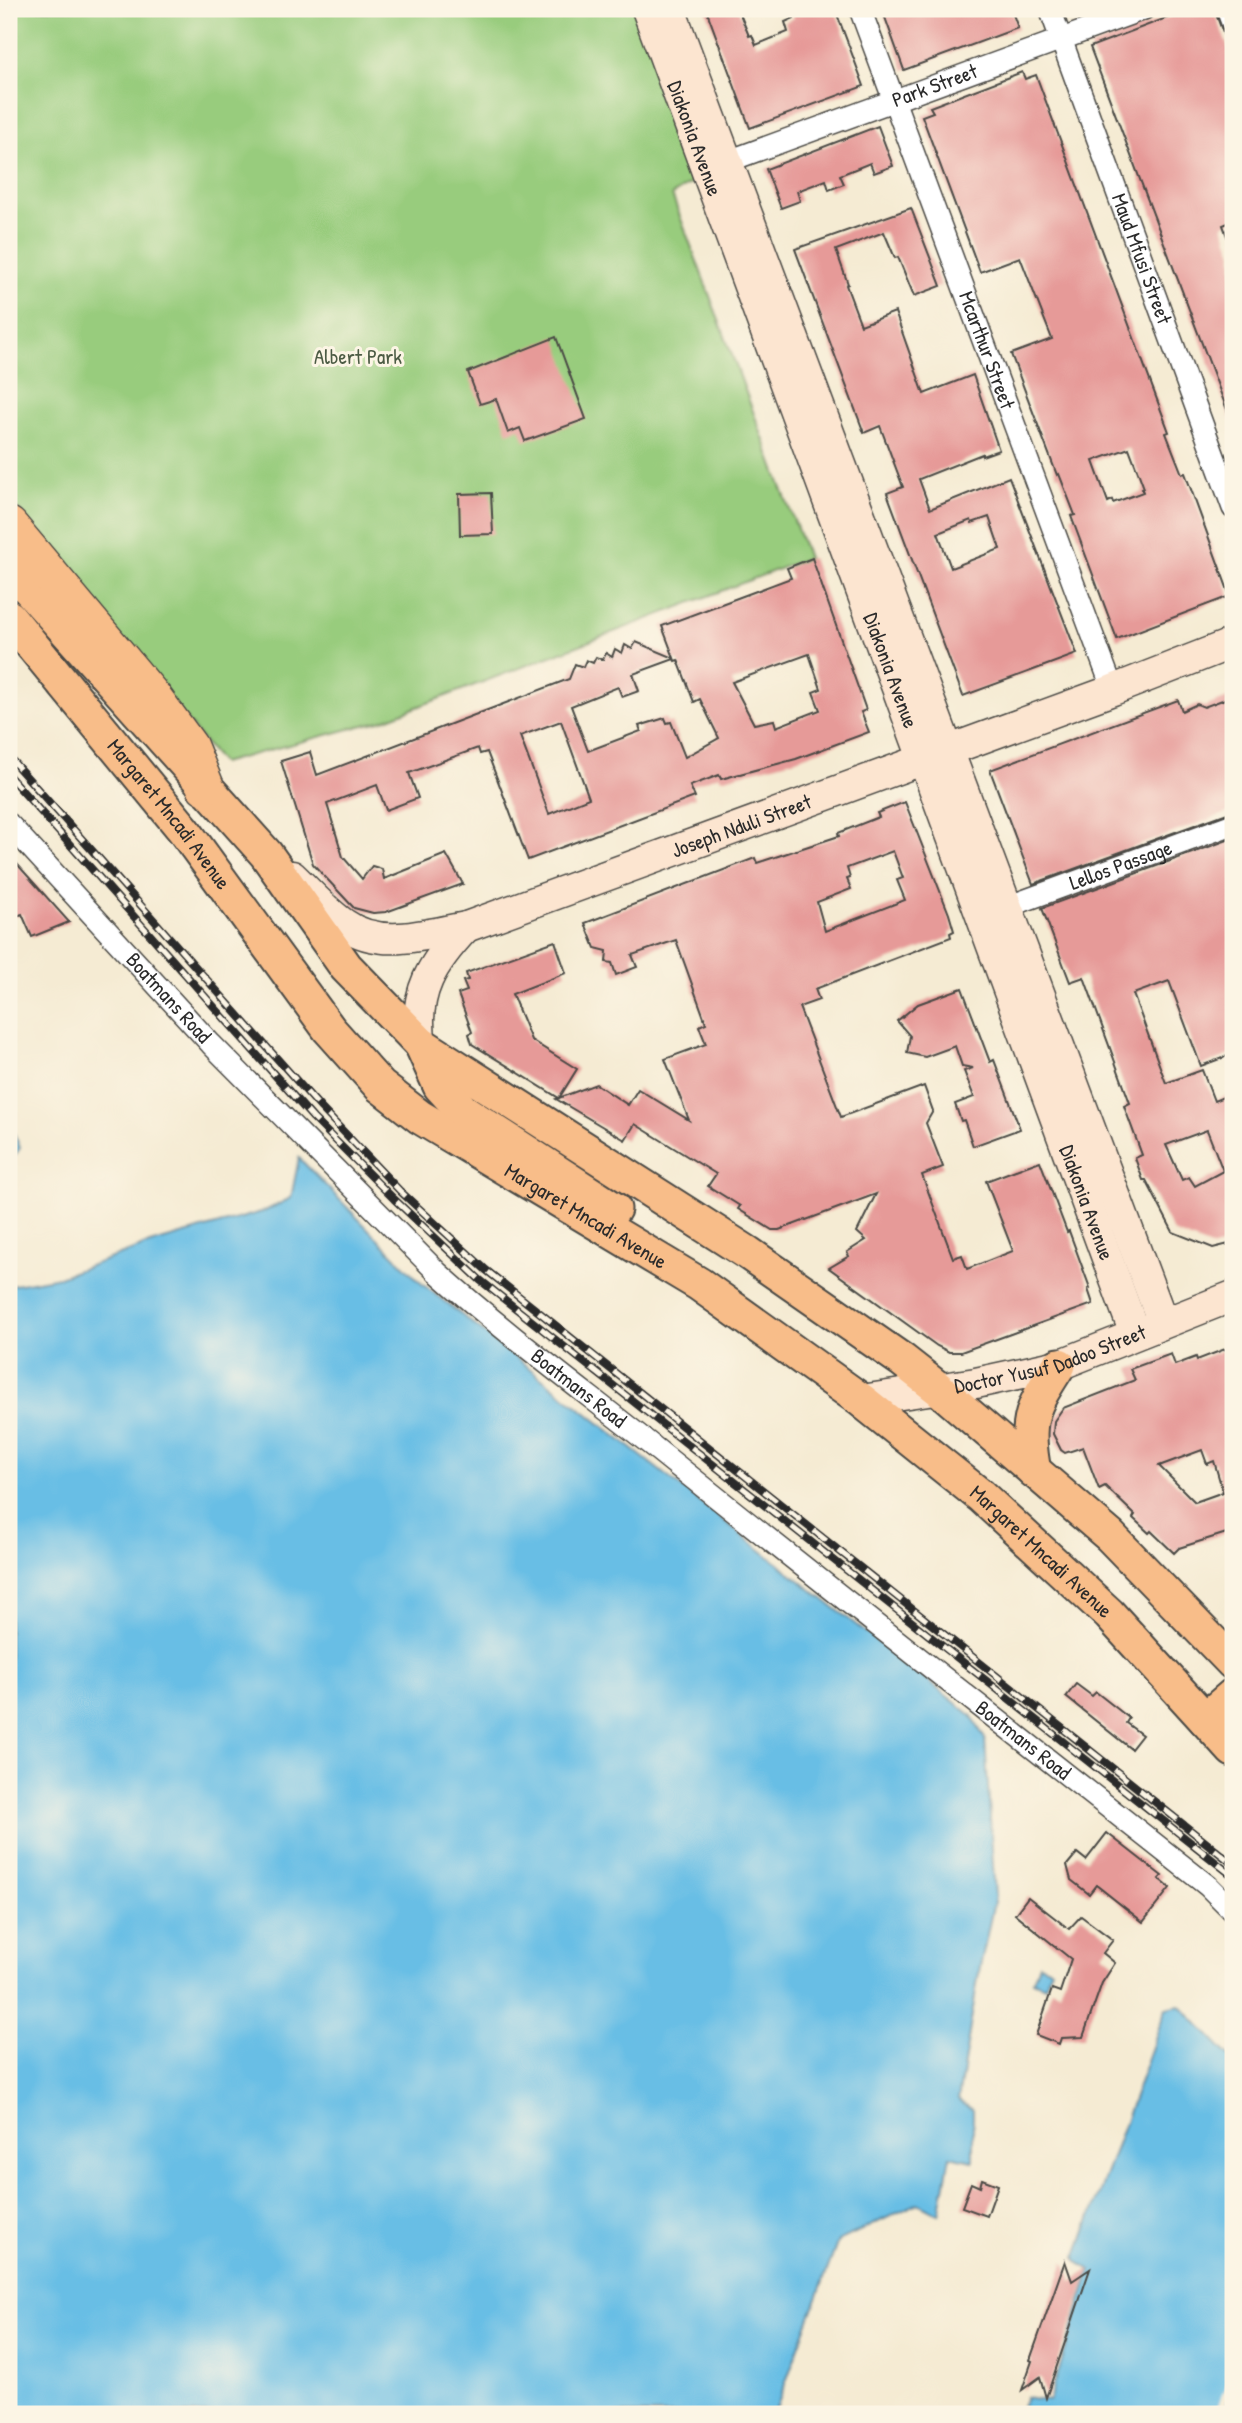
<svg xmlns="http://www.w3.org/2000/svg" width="1242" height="2423" viewBox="0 0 1242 2423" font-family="'Patrick Hand',sans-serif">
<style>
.green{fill:#98cc7d;stroke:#627c54;stroke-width:2}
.water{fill:#68bee5;stroke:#4a7488;stroke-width:2}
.pier{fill:#f5ebd3}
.building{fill:#e69a98;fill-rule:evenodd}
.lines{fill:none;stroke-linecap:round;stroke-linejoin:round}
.street-casing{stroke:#494844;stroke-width:24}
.secondary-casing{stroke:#494844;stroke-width:33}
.primary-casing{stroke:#494844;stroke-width:37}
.highway-casing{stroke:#494844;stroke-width:40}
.street{stroke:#fff;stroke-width:21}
.secondary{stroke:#fce5d0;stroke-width:30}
.primary{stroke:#f8bd89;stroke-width:33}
.highway{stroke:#f8bd89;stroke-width:37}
.rail-casing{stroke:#2b2b2b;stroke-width:8}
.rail{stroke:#fcf5e5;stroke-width:5;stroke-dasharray:16;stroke-linecap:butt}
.labels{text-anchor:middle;stroke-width:6;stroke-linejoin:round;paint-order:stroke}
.street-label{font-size:21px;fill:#2b2b2b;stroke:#fcf5e5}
.park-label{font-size:21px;fill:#4c5b44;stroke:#fcf5e5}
</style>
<rect width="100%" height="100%" fill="#fcf5e5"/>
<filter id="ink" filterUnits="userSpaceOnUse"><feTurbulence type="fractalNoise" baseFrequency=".0143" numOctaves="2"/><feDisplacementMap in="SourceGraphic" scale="14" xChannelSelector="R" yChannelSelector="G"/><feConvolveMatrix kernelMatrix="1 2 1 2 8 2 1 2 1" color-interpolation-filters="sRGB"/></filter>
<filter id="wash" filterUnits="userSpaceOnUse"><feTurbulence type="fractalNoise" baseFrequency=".00686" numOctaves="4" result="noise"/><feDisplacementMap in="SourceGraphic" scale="28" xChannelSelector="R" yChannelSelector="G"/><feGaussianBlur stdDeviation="1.57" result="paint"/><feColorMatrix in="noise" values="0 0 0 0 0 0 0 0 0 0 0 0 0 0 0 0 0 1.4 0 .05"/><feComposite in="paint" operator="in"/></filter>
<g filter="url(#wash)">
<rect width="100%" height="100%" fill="#f5ebd3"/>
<!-- green -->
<path class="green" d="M9 9H670L727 161 672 195 808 558 383 720 221 763 9 499Z"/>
<!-- water -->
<g class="water">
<path d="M9 1122 20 1148 9 1164Z"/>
<path d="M299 1158 421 1283 971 1715 985 1739 995 1897 979 1972 958 2100 973 2110V2161L950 2156 939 2214 918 2203 838 2241 774 2414H9V1286L59 1277 150 1244 265 1211 291 1198Z"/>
<path d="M1039 1964 1051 1969 1045 1986 1033 1981Z"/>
<path d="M1180 2005 1233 2060V2414H1019L1026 2397 1048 2401 1050 2398 1091 2270 1079 2263 1076 2258 1166 2008Z"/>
</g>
<!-- pier -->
<path class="pier" d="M1233 2364V2381L1222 2414H1215Z"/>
<g id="blocks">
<!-- building -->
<g class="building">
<path d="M706 9H738L749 36 752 35 756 45 788 32 785 22 794 18 790 9H835L864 86 750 128Z"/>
<path d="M882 9H1011L1018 28 904 70Z"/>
<path d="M1190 9H1214L1233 60V221L1223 225 1233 253 1232 423 1090 47Z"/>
<path d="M1022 72 1025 79 1036 75 1169 432 1166 433 1182 474 1185 473 1230 596 1117 639 1071 516 1075 515 1059 474 1057 475 1011 354 1052 339 1020 257 980 272 922 116 933 112 930 107ZM1129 448 1144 488 1142 489 1143 492 1113 503 1112 500 1108 502 1093 461Z"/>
<path d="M878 126 893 166 874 173 870 163 840 175 844 184 829 190 826 180 797 191 800 201 781 208 766 169Z"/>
<path d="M911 208 941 286 914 296 898 257 895 258 884 232 836 250 848 284 846 285 861 325 895 312 924 394 973 375 999 450 982 456V454L919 479 930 509 1009 477 1077 654 963 696 887 493 903 487 880 426 864 433 795 249ZM989 517 1000 549 951 568 938 533 971 520 972 523Z"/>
<path d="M556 337 586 419 525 441 520 428 508 433 496 399 480 404 468 372Z"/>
<path d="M491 493 493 534 460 535 459 494Z"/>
<path d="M812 558 866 710 861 712 869 732 796 759 721 779 719 775 690 786 695 797 528 860 487 752 480 754 478 748 409 773 418 798 386 810 377 785 327 804 343 857 362 879 372 866 382 869 384 879 446 854 463 884 386 912 373 913 354 908 313 864 281 761 310 752 317 775 569 679 575 664 583 667 586 660 593 663 596 657 603 660 606 653 612 657 615 649 622 653 625 645 632 649 636 642 674 658 662 626 791 578 787 568ZM809 654 821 689 813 692 820 710 776 727 774 720 754 724 732 682ZM674 659 675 661 678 660 694 702 700 699 719 738 685 757 671 722 667 723 665 718 639 726 641 731 588 751 571 706 618 687 622 697 639 691 633 674ZM561 721 589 798 549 814 520 736Z"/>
<path d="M1233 696V811L1033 884 990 770 1178 700 1182 711 1197 704 1204 707Z"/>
<path d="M905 802 949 914 954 931 950 933 951 937 815 989 819 1000 799 1007 841 1117 924 1086 933 1111 926 1123 943 1167 922 1175 953 1258 962 1255 967 1269 1013 1251 986 1181 1040 1161 1067 1232 1069 1231 1090 1288 1088 1289 1093 1304 961 1352H949L937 1346 829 1268 849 1256 847 1252 866 1240 857 1232 876 1194 779 1230H772L738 1209 740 1206 708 1186 716 1174 635 1124 625 1140 556 1099 596 1084 628 1105 638 1089 689 1120 665 1059 706 1044 699 1026 706 1023 676 940 632 955 637 967 616 975 612 963 606 962 607 951 595 948 585 923 755 858 757 863 839 836 838 833 879 817 877 813ZM893 851 903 878 897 880 905 900 825 931 817 902 851 889 847 879 850 878 847 868Z"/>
<path d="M1233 838V1054L1201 1066 1169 981 1133 994 1166 1083 1202 1070 1214 1101 1228 1095 1233 1109V1243L1213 1248 1173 1232 1146 1180H1143L1135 1158 1142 1155 1124 1106 1130 1103 1084 977 1070 982 1042 908ZM1207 1130 1223 1171 1195 1186 1189 1177 1182 1180 1166 1145Z"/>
<path d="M9 855 69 922 32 937 22 914 9 919Z"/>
<path d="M555 941 566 973 512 994 531 1040 577 1069 559 1098 472 1044 469 1034 472 1032 458 994 467 991 463 981 468 980 466 973Z"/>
<path d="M962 988 990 1062 994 1060 1020 1129 973 1146 964 1120 961 1121 955 1104 974 1097 964 1071 973 1068 962 1066 955 1046 925 1057 907 1053 910 1036 897 1021 918 1004Z"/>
<path d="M1233 1346V1531L1179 1548 1174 1553 1151 1531 1149 1533 1133 1518 1135 1515 1105 1486 1099 1489 1083 1447 1065 1453 1061 1450 1053 1434 1054 1421 1063 1408 1135 1380 1130 1369 1171 1354 1175 1365 1196 1357 1197 1360ZM1202 1450 1207 1464 1214 1461 1223 1492 1195 1502 1159 1466Z"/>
<path d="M1076 1684 1092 1696 1096 1692 1129 1718 1126 1723 1142 1735 1131 1749 1066 1697Z"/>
<path d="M1107 1833 1162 1876 1159 1879 1170 1888 1143 1922 1096 1885 1089 1894 1071 1880 1067 1865 1077 1853 1086 1860Z"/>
<path d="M1028 1897 1069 1929 1081 1916 1113 1940 1103 1953 1115 1963 1102 1983 1083 2037 1061 2038 1059 2044 1036 2035 1052 1989 1060 1992 1071 1959 1015 1914Z"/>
<path d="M982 2179 998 2185 987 2216 962 2207 971 2183 980 2187Z"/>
<path d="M1065 2261 1072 2281 1090 2269 1046 2398 1040 2377 1022 2390 1032 2361 1030 2360Z"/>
</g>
</g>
</g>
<g filter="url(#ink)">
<use href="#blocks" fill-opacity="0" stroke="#494844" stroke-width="2"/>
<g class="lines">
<defs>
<g id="street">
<path id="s1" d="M860 9 1113 690"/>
<path id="s2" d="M1050 9 1233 508"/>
<path d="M1227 9 1233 25"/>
<path id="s3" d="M715 166 1144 9"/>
<path id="s4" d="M9 824 211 1044 437 1272C508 1336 585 1392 660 1452 841 1598 1025 1741 1208 1886L1233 1911"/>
<path id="s5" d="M1007 907 1233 824"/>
</g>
<g id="secondary">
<path id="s6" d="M647 9 1135 1334"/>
<path d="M670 9 1163 1323"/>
<path id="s7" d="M292 876C309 892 325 911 344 924 380 950 427 934 466 927L1113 690 1233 643"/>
<path d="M421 1044C412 993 433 962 466 927"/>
<path id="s8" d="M861 1400 976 1383 1059 1365 1233 1296"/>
</g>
<g id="primary">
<path d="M9 567 266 854 346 967 421 1044 748 1253 902 1360 939 1389 1110 1536 1233 1663"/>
<path id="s9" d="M9 617 184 830 329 1029 380 1086 420 1117 699 1284 861 1400 981 1496 1109 1614 1233 1750"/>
<path d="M421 1044 440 1086 462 1110 614 1209"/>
<path d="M1034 1471C1024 1420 1032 1407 1059 1365"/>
<path d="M1205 1719 1233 1695"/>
</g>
<path id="highway" d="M9 526 154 699 189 747 205 786"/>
</defs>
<!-- street casing -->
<use href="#street" class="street-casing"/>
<!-- secondary casing -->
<use href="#secondary" class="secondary-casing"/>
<!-- primary casing -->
<use href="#primary" class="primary-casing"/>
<!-- highway casing -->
<use href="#highway" class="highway-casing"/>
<!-- street -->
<use href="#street" class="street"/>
<!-- secondary -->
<use href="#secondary" class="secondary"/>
<!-- primary -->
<use href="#primary" class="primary"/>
<!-- highway -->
<use href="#highway" class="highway"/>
<defs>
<g id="rail">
<path d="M9 757 321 1108 400 1191 486 1270 1233 1864"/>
<path d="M9 776 313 1118 394 1199 480 1280 1233 1876"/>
</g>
</defs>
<!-- rail casing -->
<use href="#rail" class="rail-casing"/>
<!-- rail -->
<use href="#rail" class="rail"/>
</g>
</g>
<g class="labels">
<!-- street labels -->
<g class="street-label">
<text dy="7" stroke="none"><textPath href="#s3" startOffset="234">Park Street</textPath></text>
<text dy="7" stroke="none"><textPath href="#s6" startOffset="138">Diakonia Avenue</textPath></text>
<text dy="7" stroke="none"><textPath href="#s2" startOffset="266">Maud Mfusi Street</textPath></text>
<text dy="7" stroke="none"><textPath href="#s1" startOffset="364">Mcarthur Street</textPath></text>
<text dy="7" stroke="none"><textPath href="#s6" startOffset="705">Diakonia Avenue</textPath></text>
<text dy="7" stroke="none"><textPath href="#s9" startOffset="254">Margaret Mncadi Avenue</textPath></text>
<text dy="7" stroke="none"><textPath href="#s7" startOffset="490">Joseph Nduli Street</textPath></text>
<text dy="7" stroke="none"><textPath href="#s5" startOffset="121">Lellos Passage</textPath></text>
<text dy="7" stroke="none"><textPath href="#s4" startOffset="236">Boatmans Road</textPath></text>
<text dy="7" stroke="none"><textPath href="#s6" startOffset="1272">Diakonia Avenue</textPath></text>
<text dy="7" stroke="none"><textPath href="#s9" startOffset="842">Margaret Mncadi Avenue</textPath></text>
<text dy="7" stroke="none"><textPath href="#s8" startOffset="194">Doctor Yusuf Dadoo Street</textPath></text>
<text dy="7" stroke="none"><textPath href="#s4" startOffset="803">Boatmans Road</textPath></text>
<text dy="7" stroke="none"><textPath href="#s9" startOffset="1409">Margaret Mncadi Avenue</textPath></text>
<text dy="7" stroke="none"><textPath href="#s4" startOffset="1370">Boatmans Road</textPath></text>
</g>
<!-- park labels -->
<g class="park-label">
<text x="358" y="364">Albert Park</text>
</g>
</g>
<!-- margin -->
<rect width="1242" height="2423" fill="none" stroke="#fcf5e5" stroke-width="35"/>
</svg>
